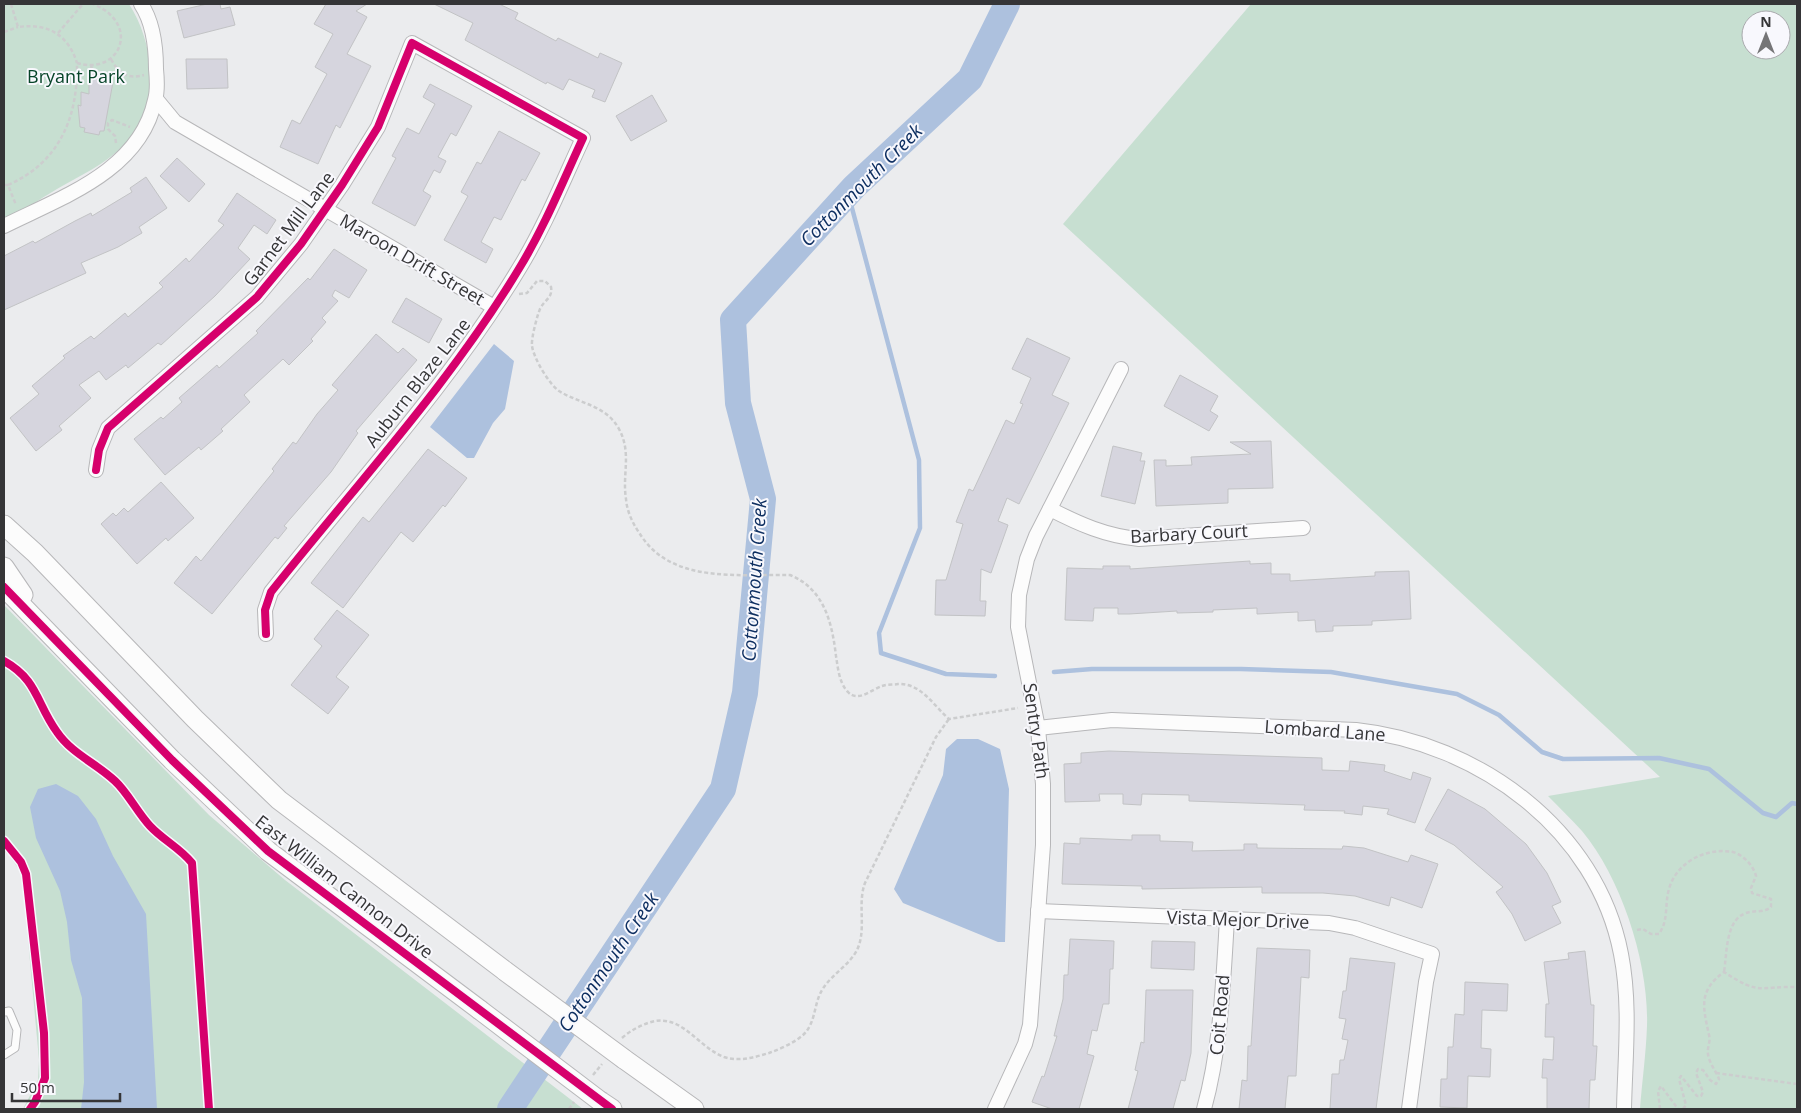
<svg xmlns="http://www.w3.org/2000/svg" width="1801" height="1113" viewBox="0 0 1801 1113" font-family="'Open Sans',sans-serif">
<style>
.green{fill:#c7dfd1;fill-rule:evenodd}
.water{fill:#adc1de}
.lines{fill:none;stroke-linecap:round;stroke-linejoin:round}
.stream{stroke:#adc1de;stroke-width:4.5}
.river{stroke:#adc1de;stroke-width:26}
.building{fill:#d6d5de;stroke:#c2c3c5}
.lane-casing{stroke:#b7b7b9;stroke-width:9}
.street-casing{stroke:#b7b7b9;stroke-width:16}
.secondary-casing{stroke:#b7b7b9;stroke-width:21}
.path{stroke:#cccdce;stroke-width:2.5;stroke-dasharray:4 2.5;stroke-linecap:butt}
.lane{stroke:#fcfcfc;stroke-width:7}
.street{stroke:#fcfcfc;stroke-width:14}
.secondary{stroke:#fcfcfc;stroke-width:19}
.secondary-bridge-casing{stroke:#b7b7b9;stroke-width:21;stroke-linecap:butt}
.secondary-bridge{stroke:#fcfcfc;stroke-width:19}
.cycleway-casing{stroke:#f8f8fd;stroke-width:11}
.cycleway{stroke:#d6006c;stroke-width:8}
.labels{text-anchor:middle;stroke-width:4;stroke-linejoin:round;paint-order:stroke}
.park-label{font-size:18px;fill:#074529;stroke:#f8f8fd}
.street-label{font-size:18px;fill:#353537;stroke:#f8f8fd}
.water-label{font-size:19px;font-style:italic;fill:#0e2f61;stroke:#f8f8fd}
</style>
<rect width="100%" height="100%" fill="#ebecee"/>
<!-- green -->
<g class="green">
<path d="M4 4H129C153 41 161 100 131 137 111 162 83 174 57 189 38 200 23 212 4 220Z"/>
<path d="M1251 4H1797V1109H1640C1642 1082 1646 1054 1647 1026 1649 964 1622 879 1582 831 1571 819 1559 807 1548 796L1660 777 1063 224ZM1751 20H1781V50H1751Z"/>
<path d="M4 605 209 815 285 880 583 1109H23L38 1080 39 1060 22 874 9 855 4 851Z"/>
</g>
<!-- water -->
<g class="water">
<path d="M494 344 514 361 505 409 493 423 474 458H467L430 427Z"/>
<path d="M957 739H978L1000 749 1009 789 1005 942H998L903 903 894 889 943 775 946 749Z"/>
<path d="M56 784 78 796 96 819 113 856 146 914 157 1109H81L84 1082 82 998 71 960 67 922 60 891 36 838 30 807 38 789Z"/>
</g>
<g class="lines">
<!-- stream -->
<g class="stream">
<path d="M848 193 919 460 920 528 879 633 881 653 946 674 995 676"/>
<path d="M1054 672 1092 669H1241L1331 672 1457 694 1499 715 1542 752 1563 759 1659 758 1709 769 1763 813 1776 817 1792 803 1797 804"/>
</g>
<!-- river -->
<path class="river" d="M510 1109 723 789 745 693 763 499 738 403 733 320 854 187 970 79 1007 4"/>
</g>
<!-- building -->
<g class="building">
<path d="M207 4H220L221 9 230 7 235 25 184 38 177 11Z"/>
<path d="M326 4H367L356 11 367 17 347 54 371 66 340 128 336 125 318 164 280 147 292 120 300 124 327 74 315 67 333 34 314 24Z"/>
<path d="M434 4H499L518 13 515 19 556 41 558 38 598 58 600 53 622 63 605 102 592 97 595 90 569 79 563 90 547 82 546 84 465 40 473 23Z"/>
<path d="M186 59H227L228 88 187 89Z"/>
<path d="M89 77 113 82 104 131H100L99 135 84 132 85 128 80 127 78 105 81 106V92L89 94Z"/>
<path d="M430 84 472 106 456 136 451 133 438 157 446 161 440 173 434 170 423 191 431 196 415 226 372 203 396 158 392 156 407 128 419 134 435 104 423 97Z"/>
<path d="M652 95 667 121 631 141 616 116Z"/>
<path d="M499 131 540 153 525 181 522 179 501 220 494 217 481 242 493 249 486 263 444 240 468 196 461 192 477 162 481 164Z"/>
<path d="M177 158 205 184 189 202 160 176Z"/>
<path d="M146 177 167 208 139 227 142 233 118 247 81 263 86 273 4 310V256L33 241 35 243 75 221 91 213 92 216 132 192 130 188Z"/>
<path d="M237 193 276 220 267 234 254 225 238 248 250 259 215 296 161 345 158 343 128 368 126 365 106 380 99 371 79 385 91 398 59 426 62 430 36 451 10 418 39 394 32 386 65 358 63 356 91 336 94 339 125 313 128 317 163 287 159 283 186 258 189 262 224 225 218 221Z"/>
<path d="M334 249 367 270 349 298 335 290 332 296 338 301 322 318 326 322 311 339 313 341 289 365 283 359 244 395 250 402 221 429 223 431 201 450 199 447 165 475 134 439 161 417 163 419 182 402 179 398 217 365 219 368 258 333 256 331 308 278 310 280Z"/>
<path d="M406 298 442 319 429 343 392 322Z"/>
<path d="M376 334 398 353 403 348 417 360 356 431 358 433 331 472 284 526 287 528 278 539 275 537 212 614 174 583 196 556 201 561 274 471 272 469 293 442 296 444 317 414 338 390 332 385Z"/>
<path d="M1027 338 1070 358 1052 395 1069 403 1019 504 1007 498 998 521 1008 525 991 573 981 569 980 601H986L985 616 935 615 936 580H946L963 524 956 522 969 489 973 491 1006 420 1014 424 1023 404 1020 403 1031 378 1012 369Z"/>
<path d="M1180 375 1218 396 1210 411 1218 416 1209 431 1164 406Z"/>
<path d="M1271 441 1273 488 1228 489V503L1156 506 1154 460H1166V466L1192 465 1191 457 1251 454 1230 442Z"/>
<path d="M1113 446 1142 453 1140 461H1145L1135 504 1101 496Z"/>
<path d="M428 449 467 478 445 507 443 505 413 542 401 532 343 608 311 583 363 517 369 522Z"/>
<path d="M161 482 194 518 168 541 166 538 137 564 101 524 113 513 116 516 124 508 128 512Z"/>
<path d="M1250 561V564L1271 563V574H1290V581L1375 576V572L1409 571 1411 619 1372 621V625L1333 626V631L1316 632 1315 620 1298 621V612L1257 614V608L1213 610V612L1177 613V611L1129 614H1118V608H1094L1093 621 1065 620 1067 568 1103 569V566H1130V569Z"/>
<path d="M337 610 369 635 336 677 349 687 328 714 291 685 322 646 314 639Z"/>
<path d="M1109 751 1322 758V770L1349 771 1350 761 1385 765 1384 771 1411 780 1413 772 1431 778 1415 823 1387 814 1389 809 1363 806 1362 815 1344 813 1345 811 1304 810 1305 805 1189 801V795L1142 794 1141 805 1123 804V794H1099L1100 801 1065 802 1064 764 1081 763V753Z"/>
<path d="M1448 789 1485 809 1526 844 1547 873 1561 902 1552 906 1561 923 1525 941 1512 914 1496 892 1503 887 1454 845 1425 830Z"/>
<path d="M1132 835H1160V841L1193 842 1192 851 1244 850V844H1257V848L1342 849 1343 846 1364 848 1408 862 1411 855 1438 864 1422 908 1391 897 1389 906 1355 896 1323 893H1262V887L1142 889V886L1062 884 1064 843 1080 844V838L1132 840Z"/>
<path d="M1070 939 1114 941 1113 969H1110L1109 1004H1103L1097 1031 1092 1030 1087 1054 1094 1056 1079 1109H1052L1032 1102 1042 1076 1044 1077 1057 1036H1054L1063 999 1064 975H1068Z"/>
<path d="M1152 941 1195 942 1194 970 1151 968Z"/>
<path d="M1257 948 1310 950 1309 978 1301 977 1296 1076H1288L1285 1109H1239L1242 1080 1247 1081 1248 1046H1251Z"/>
<path d="M1585 951 1591 1005H1594L1593 1046H1597L1595 1080H1590L1589 1109H1547V1078H1542L1543 1059 1553 1060 1554 1037H1545L1546 1004H1549L1544 962 1569 959 1568 953Z"/>
<path d="M1350 958 1395 963 1376 1109H1330L1332 1074H1339L1340 1060H1344L1348 1040 1342 1039 1346 1019 1339 1018 1343 991H1346Z"/>
<path d="M1465 982 1508 984 1507 1011 1482 1010 1481 1048 1491 1049 1490 1077 1468 1076 1467 1108 1440 1107 1441 1079H1447L1448 1047H1453L1455 1014 1464 1015Z"/>
<path d="M1146 990H1193L1191 1053 1185 1081 1181 1080 1173 1109H1128L1138 1071 1135 1070 1141 1042 1144 1043Z"/>
</g>
<g class="lines">
<defs>
<path id="lane" d="M4 1012 9 1011 17 1030 15 1048 4 1055"/>
<g id="street">
<path d="M156 99 175 122 494 307"/>
<path d="M4 226C62 197 140 171 155 100 158 90 157 79 156 69 156 48 153 22 141 4"/>
<path d="M96 470 99 450 108 428 257 297 301 244 342 185 378 127 412 43 583 138C563 181 545 226 520 267 450 384 355 486 271 592L265 610 266 634"/>
<path d="M1050 509C1079 524 1106 536 1139 539L1303 528"/>
<path d="M1038 728 1112 720 1356 730C1478 743 1597 829 1621 954 1631 1005 1625 1058 1624 1109"/>
<path d="M1038 911 1329 923 1355 928 1432 954 1426 982 1409 1109"/>
<path d="M995 1109 1025 1044 1030 1025 1043 845V784L1038 728 1018 627 1019 595 1027 559 1036 536 1121 369"/>
<path d="M1204 1109C1221 1047 1223 984 1227 919"/>
</g>
<g id="secondary">
<path d="M4 525 35 553 195 719 279 800 505 971"/>
<path d="M4 567 23 595"/>
<path d="M4 587 172 760 268 851 480 1010"/>
<path d="M624 1059 694 1109"/>
<path d="M600 1101 612 1109"/>
</g>
</defs>
<!-- lane casing -->
<use href="#lane" class="lane-casing"/>
<!-- street casing -->
<use href="#street" class="street-casing"/>
<!-- secondary casing -->
<use href="#secondary" class="secondary-casing"/>
<!-- path -->
<g class="path">
<path d="M11 4 18 27C47 23 68 34 77 63"/>
<path d="M4 32 18 27"/>
<path d="M58 33 83 4"/>
<path d="M111 59C118 73 128 80 144 75"/>
<path d="M91 65 94 78"/>
<path d="M116 143 115 136 108 129V123L112 120 130 127"/>
<path d="M4 185H8L16 205"/>
<path d="M8 185C60 162 78 117 77 63 120 76 142 24 93 4"/>
<path d="M519 294 527 293 537 281H545L551 287C553 298 544 300 540 309 537 316 531 339 532 346 534 359 549 384 559 391 580 404 606 405 619 429 632 453 622 474 626 499 627 512 633 524 640 534 671 584 739 574 790 575 824 589 832 622 836 656 838 668 839 683 848 692 858 703 872 689 882 686 887 684 893 685 898 684 921 683 933 705 949 719L1018 708"/>
<path d="M1637 930 1643 929 1651 934H1659C1668 921 1665 908 1668 893 1674 863 1705 847 1733 852 1744 855 1754 867 1756 876L1751 888 1752 893 1771 899V907C1764 913 1754 910 1746 913 1725 920 1727 955 1724 972"/>
<path d="M622 1038C630 1031 639 1026 648 1023 681 1011 697 1047 724 1057 740 1062 755 1057 769 1053 780 1049 794 1043 803 1035 817 1022 813 1002 824 987 833 974 850 964 857 950 867 929 857 904 865 883L936 737 949 719"/>
<path d="M1716 1073 1797 1084"/>
<path d="M593 1075 602 1064"/>
<path d="M569 1109 574 1102"/>
<path d="M1660 1109 1658 1091 1661 1086 1678 1109"/>
<path d="M1683 1109 1686 1105 1679 1079 1681 1076 1697 1096H1701L1703 1092 1696 1073 1698 1069 1703 1070 1710 1080 1716 1084 1719 1079C1716 1071 1709 1063 1708 1054 1707 1047 1711 1041 1709 1035 1703 1007 1698 991 1724 972 1761 996 1758 986 1797 987"/>
</g>
<!-- lane -->
<use href="#lane" class="lane"/>
<!-- street -->
<use href="#street" class="street"/>
<!-- secondary -->
<use href="#secondary" class="secondary"/>
<defs>
<g id="secondary-bridge">
<path d="M505 971 624 1059"/>
<path d="M480 1010 600 1101"/>
</g>
</defs>
<!-- secondary-bridge casing -->
<use href="#secondary-bridge" class="secondary-bridge-casing"/>
<!-- secondary-bridge -->
<use href="#secondary-bridge" class="secondary-bridge"/>
<defs>
<g id="cycleway">
<path d="M96 470 99 450 108 428 257 297 301 244 342 185 378 127 412 43 583 138C563 181 545 226 520 267 450 384 355 486 271 592L265 610 266 634"/>
<path d="M4 587 172 760 268 851 612 1109"/>
<path d="M4 661C38 680 36 703 57 732 72 754 96 763 115 781 128 793 137 812 150 826 163 840 180 848 192 863L209 1109"/>
<path d="M4 841 21 862 26 874 44 1033 45 1078 35 1102 30 1109"/>
</g>
</defs>
<!-- cycleway casing -->
<use href="#cycleway" class="cycleway-casing"/>
<!-- cycleway -->
<use href="#cycleway" class="cycleway"/>
</g>
<g class="labels">
<!-- park labels -->
<g class="park-label">
<text x="76" y="83">Bryant Park</text>
</g>
<!-- street labels -->
<g class="street-label">
<text transform="translate(289 229) rotate(-53)" y="6">Garnet Mill Lane</text>
<text transform="translate(412 260) rotate(30)" y="6">Maroon Drift Street</text>
<text transform="translate(418 383) rotate(-52)" y="6">Auburn Blaze Lane</text>
<text transform="translate(1189 534) rotate(-3)" y="6">Barbary Court</text>
<text transform="translate(1036 731) rotate(82)" y="6">Sentry Path</text>
<text transform="translate(1325 731) rotate(4)" y="6">Lombard Lane</text>
<text transform="translate(344 887) rotate(38)" y="6">East William Cannon Drive</text>
<text transform="translate(1238 920) rotate(2)" y="6">Vista Mejor Drive</text>
<text transform="translate(1220 1015) rotate(-85)" y="6">Coit Road</text>
</g>
<!-- water labels -->
<g class="water-label">
<text transform="translate(861 185) rotate(-45)" y="7">Cottonmouth Creek</text>
<text transform="translate(754 580) rotate(-86)" y="7">Cottonmouth Creek</text>
<text transform="translate(608 962) rotate(-56)" y="7">Cottonmouth Creek</text>
</g>
</g>
<!-- border -->
<rect width="1801" height="1113" fill="none" stroke="#353537" stroke-width="10"/>
<!-- north arrow -->
<g transform="translate(1766 35)"><circle r="24" fill="#f8f8fd" stroke="#aaaaae"/>
<path d="M0-4L9 19L0 12L-9 19Z" fill="#757577"/>
<text y="-8" font-size="14" font-weight="bold" text-anchor="middle" fill="#353537">N</text>
</g>
<!-- scale -->
<path d="M12 1093v8h108v-8" fill="none" stroke="#353537" stroke-width="2.5"/>
<text x="20" y="1093" font-size="15" fill="#353537" stroke="#f8f8fd" stroke-width="4" paint-order="stroke">50 m</text>
</svg>
